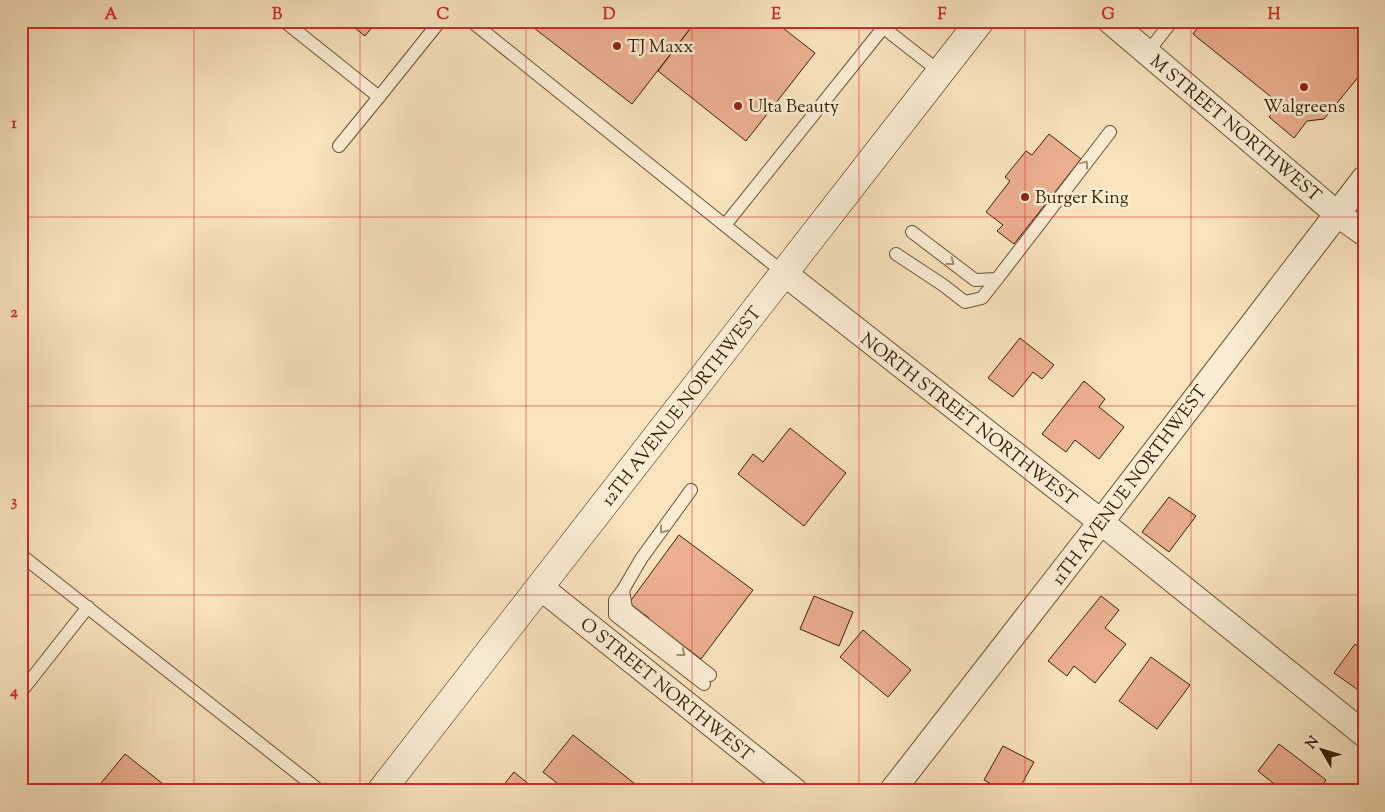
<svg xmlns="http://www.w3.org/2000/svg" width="1385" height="812" viewBox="0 0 1385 812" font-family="'Sorts Mill Goudy',serif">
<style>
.building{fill:#ecaf90;stroke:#352104}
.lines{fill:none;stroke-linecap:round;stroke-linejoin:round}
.service-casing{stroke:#665232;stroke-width:14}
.minor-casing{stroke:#665232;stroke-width:27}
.secondary-casing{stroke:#352104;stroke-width:29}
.service{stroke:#faedd4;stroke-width:12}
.minor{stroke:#faedd4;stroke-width:25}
.secondary{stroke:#faedd4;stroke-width:28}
.oneway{stroke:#a19176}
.grid{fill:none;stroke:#d62828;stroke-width:1;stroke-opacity:0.55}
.poi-dot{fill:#8f2418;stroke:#faedd4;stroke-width:2}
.labels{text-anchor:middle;stroke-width:5;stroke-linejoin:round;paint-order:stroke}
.poi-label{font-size:18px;fill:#352104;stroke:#faedd4;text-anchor:start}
.street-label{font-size:18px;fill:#352104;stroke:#faedd4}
.neatline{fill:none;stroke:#d62828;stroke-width:2}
.grid-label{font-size:16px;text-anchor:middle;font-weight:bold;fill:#d62828}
</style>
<rect width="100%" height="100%" fill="#f8e3bd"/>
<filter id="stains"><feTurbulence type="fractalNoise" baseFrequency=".004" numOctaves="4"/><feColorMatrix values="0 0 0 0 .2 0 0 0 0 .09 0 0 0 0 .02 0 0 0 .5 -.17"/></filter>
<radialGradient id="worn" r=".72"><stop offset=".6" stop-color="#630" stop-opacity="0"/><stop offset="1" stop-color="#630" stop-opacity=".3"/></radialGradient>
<!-- building -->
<g class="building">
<path d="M346 21H377L365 36Z"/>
<path d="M525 21H696L632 104Z"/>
<path d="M696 21H774L815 53 746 141 658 71Z"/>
<path d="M1203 21H1364V70L1324 119 1307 121 1294 138 1269 117 1280 104 1193 34Z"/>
<path d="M1049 134 1081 159 1014 244 997 231 1003 225 986 212 1010 181 1005 177 1026 151 1032 155Z"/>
<path d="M1020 338 1054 365 1042 379 1033 372 1013 397 988 378Z"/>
<path d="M1084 381 1105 399 1099 407 1124 427 1099 459 1075 440 1066 452 1042 434Z"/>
<path d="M790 428 846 473 804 526 738 474 753 454 763 462Z"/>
<path d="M1169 497 1196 516 1169 552 1142 532Z"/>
<path d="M679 535 753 590 701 659 667 633 655 649 636 635 649 618 629 603Z"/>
<path d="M814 596 853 612 839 646 800 629Z"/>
<path d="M1101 596 1119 610 1105 628 1126 644 1095 683 1074 666 1067 676 1048 661Z"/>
<path d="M863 630 911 670 888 697 840 657Z"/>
<path d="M1355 644 1364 651V694L1334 673Z"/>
<path d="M1151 657 1190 685 1157 729 1119 701Z"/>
<path d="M573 735 644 791H567L543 772Z"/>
<path d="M1279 744 1326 780 1318 791H1283L1258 771Z"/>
<path d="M1003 746 1034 762 1018 791H1004L984 780Z"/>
<path d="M125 754 172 791H101L97 788Z"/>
<path d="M514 772 537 791H499Z"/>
</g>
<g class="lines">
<defs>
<g id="service">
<path d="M284 21 379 97 440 21"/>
<path d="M471 21 784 273"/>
<path d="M875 21 940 72"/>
<path d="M1147 53 1172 21"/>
<path d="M339 146 379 97"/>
<path d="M725 225 883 28"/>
<path d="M912 232 975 280 997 279 1110 132"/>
<path d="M896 254 943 285 965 302 982 298 997 279"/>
<path d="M691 490 641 559 623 590 626 609 710 675"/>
<path d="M21 555 320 791"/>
<path d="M623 590 615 600V615L704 684"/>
<path d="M21 692 88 607"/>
</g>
<g id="minor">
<path d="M1110 21 1336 213 1364 233"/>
<path d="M784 273 1101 522 1364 734"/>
<path d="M540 587 795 791"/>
<path d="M892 791 1101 522 1364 179"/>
</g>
<path id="secondary" d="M381 791 980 21"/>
</defs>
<!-- service casing -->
<use href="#service" class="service-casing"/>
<!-- minor casing -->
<use href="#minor" class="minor-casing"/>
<!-- secondary casing -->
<use href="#secondary" class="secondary-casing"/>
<!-- service -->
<use href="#service" class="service"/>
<!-- minor -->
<use href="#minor" class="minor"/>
<!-- secondary -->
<use href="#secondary" class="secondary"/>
</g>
<!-- one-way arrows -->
<defs><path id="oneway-chevron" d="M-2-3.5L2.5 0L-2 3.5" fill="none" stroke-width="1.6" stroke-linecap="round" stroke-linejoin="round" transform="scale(1.25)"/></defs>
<g class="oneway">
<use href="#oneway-chevron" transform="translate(1085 164) rotate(-53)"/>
<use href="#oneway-chevron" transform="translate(951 262) rotate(37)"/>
<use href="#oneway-chevron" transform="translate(663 530) rotate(126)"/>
<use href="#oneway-chevron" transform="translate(682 653) rotate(38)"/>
</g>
<!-- grid -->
<path class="grid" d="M194 21V791M360 21V791M526 21V791M692 21V791M859 21V791M1025 21V791M1191 21V791M21 217H1364M21 406H1364M21 595H1364"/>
<!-- markers -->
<g class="poi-dot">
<circle cx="617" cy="46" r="5"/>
<circle cx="1304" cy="87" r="5"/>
<circle cx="738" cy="106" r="5"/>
<circle cx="1025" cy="197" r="5"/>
</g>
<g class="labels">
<!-- poi labels -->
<g class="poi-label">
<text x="627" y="52">TJ Maxx</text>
<text x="748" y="112">Ulta Beauty</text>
<text x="1304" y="112" text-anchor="middle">Walgreens</text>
<text x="1035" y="203">Burger King</text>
</g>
<!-- street labels -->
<g class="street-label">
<text transform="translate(1236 128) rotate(40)" y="6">M STREET NORTHWEST</text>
<text transform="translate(681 406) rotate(-52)" y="6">12TH AVENUE NORTHWEST</text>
<text transform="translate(969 419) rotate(38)" y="6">NORTH STREET NORTHWEST</text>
<text transform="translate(1129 485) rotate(-53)" y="6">11TH AVENUE NORTHWEST</text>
<text transform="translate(667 689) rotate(39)" y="6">O STREET NORTHWEST</text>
</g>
</g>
<!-- margin -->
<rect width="1385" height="812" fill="none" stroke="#f8e3bd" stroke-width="55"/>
<!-- north arrow -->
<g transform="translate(1322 750) rotate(308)" stroke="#faedd4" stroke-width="4" paint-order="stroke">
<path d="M0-4L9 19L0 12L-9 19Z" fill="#352104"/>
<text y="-8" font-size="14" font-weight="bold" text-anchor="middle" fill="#352104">N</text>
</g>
<rect x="28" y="28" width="1330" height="756" class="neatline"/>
<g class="grid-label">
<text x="111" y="19">A</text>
<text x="277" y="19">B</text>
<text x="443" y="19">C</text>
<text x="609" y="19">D</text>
<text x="776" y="19">E</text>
<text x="942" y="19">F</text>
<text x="1108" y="19">G</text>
<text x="1274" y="19">H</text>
<text x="14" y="128">1</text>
<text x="14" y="317">2</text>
<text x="14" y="506">3</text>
<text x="14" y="696">4</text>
</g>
<rect width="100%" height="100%" filter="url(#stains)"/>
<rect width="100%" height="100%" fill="url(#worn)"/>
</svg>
